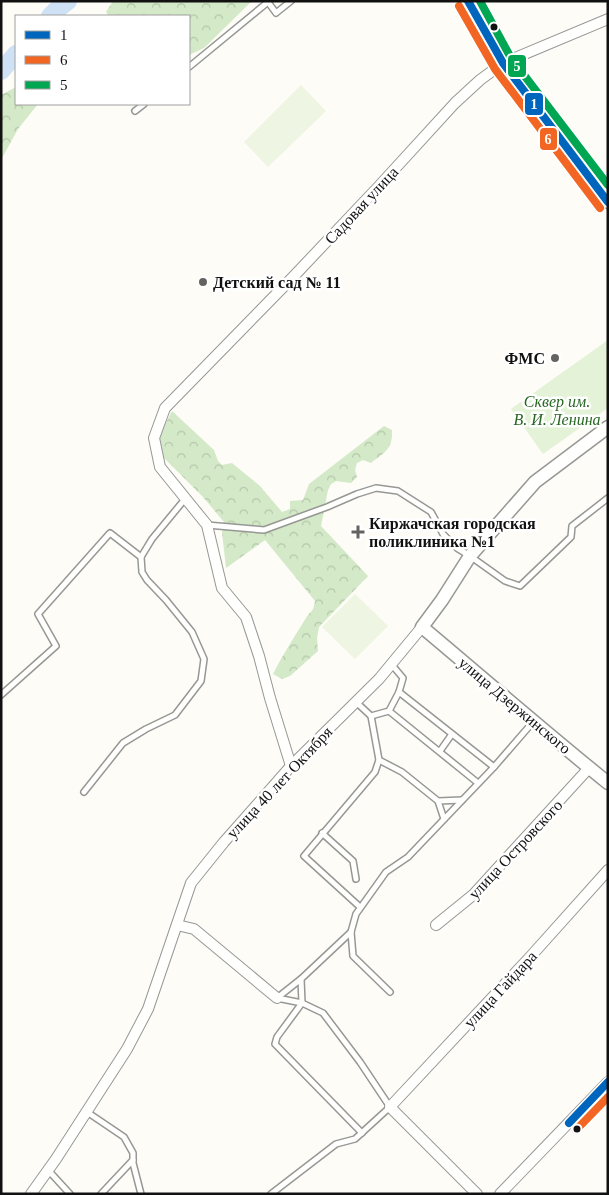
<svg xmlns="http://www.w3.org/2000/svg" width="609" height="1195" viewBox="0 0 609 1195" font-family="Georgia,serif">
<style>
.green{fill:#e4f2d8}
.forest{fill:url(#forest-crowns)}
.pitch{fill:#eef5e2}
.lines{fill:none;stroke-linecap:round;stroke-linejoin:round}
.river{stroke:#cfe2f5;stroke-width:18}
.service-casing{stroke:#979795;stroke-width:8}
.minor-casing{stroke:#979795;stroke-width:12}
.tertiary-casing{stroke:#979795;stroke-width:15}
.service{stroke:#fffffe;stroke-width:5}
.minor{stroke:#fffffe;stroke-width:10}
.tertiary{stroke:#fffffe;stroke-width:12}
.bus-1-casing{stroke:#fff;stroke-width:11}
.bus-2-casing{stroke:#fff;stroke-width:11}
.bus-3-casing{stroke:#fff;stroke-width:11}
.bus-1{stroke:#0065bd;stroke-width:8}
.bus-2{stroke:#f26522;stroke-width:8}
.bus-3{stroke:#00a651;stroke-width:8}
.bus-dot{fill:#111;stroke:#fff;stroke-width:2}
.poi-dot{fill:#646362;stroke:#fff;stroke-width:2}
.labels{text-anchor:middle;stroke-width:5;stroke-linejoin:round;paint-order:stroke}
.street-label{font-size:16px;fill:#111;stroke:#fff}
.poi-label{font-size:16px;font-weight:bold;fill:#111;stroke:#fff;text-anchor:start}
.park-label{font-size:16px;font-style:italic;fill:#276722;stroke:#fff}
.line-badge{stroke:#fff;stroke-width:2}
.badge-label{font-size:14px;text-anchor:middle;font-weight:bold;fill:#fff}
</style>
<defs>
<pattern id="forest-crowns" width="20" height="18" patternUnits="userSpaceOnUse" patternTransform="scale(1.25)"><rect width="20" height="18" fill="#d3e9c7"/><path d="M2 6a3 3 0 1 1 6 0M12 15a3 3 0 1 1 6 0" fill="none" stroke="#b4c7aa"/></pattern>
</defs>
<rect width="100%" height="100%" fill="#fdfcf7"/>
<!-- green -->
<path class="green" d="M608 340V408L543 454 511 409Z"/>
<!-- forest -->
<g class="forest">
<path d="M113 1H252L204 48 189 55V16H109L106 12Z"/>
<path d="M16 87V104H38L18 129 2 158 1 163V95Z"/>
<path d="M172 411 214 450 218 461 222 465 232 463 260 486 282 512 290 509V501L303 500 309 484 384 426 392 430C393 449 385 452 371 463L363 460 357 463 355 470 357 477 351 483 336 481 331 484 328 490 321 526 368 576 319 627 317 638 318 651 290 676 282 679 273 674C283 654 295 636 306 618 312 609 313 613 315 601L265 540 226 568 222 532 224 522 203 497 160 454 159 436Z"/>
</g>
<!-- pitch -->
<g class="pitch">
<path d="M301 85 326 111 268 167 244 142Z"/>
<path d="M355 594 388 626 355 659 322 627Z"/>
</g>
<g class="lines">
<!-- river -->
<g class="river">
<path d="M50 16 55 11 68 1"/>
<path d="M1 71 16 54"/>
</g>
<defs>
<g id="service">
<path d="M189 67 268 2 276 13 291 1"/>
<path d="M135 111 144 104"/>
<path d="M207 525 264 530 327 507 357 494 376 488 398 491 431 512 443 534 457 548 470 556 505 581 520 586 571 537 572 526 608 498"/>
<path d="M392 665 403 678 399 692 494 767"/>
<path d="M1 695 56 646 38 614 110 533 141 557"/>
<path d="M356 702 371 716 389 711 478 783"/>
<path d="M389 711 399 692"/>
<path d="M371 716 379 760 402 772 438 801 462 800"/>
<path d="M440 751 452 734"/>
<path d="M84 792 123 743 146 729 175 715 201 681 204 659 192 632 166 600 147 580 142 572 141 557 152 539 185 499"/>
<path d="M438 801 444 819"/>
<path d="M322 833 353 861 356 879"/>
<path d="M360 907 304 856 375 772 379 760"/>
<path d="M351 932 301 979 302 1003 277 1037 275 1044 362 1133"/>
<path d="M390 992 353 956 351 932 356 914 386 872 408 857 494 767 533 722"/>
<path d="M277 998 301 979"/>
<path d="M87 1112 124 1137 133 1153V1163L141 1194"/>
<path d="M48 1170 70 1194"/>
<path d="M101 1194 133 1160"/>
<path d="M271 1194 336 1144 355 1139 390 1107 360 1062 323 1013 302 1003 277 998"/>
</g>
<g id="minor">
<path d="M291 766 270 698 259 656 246 617 222 588 207 525 160 467 154 438 165 408 293 277 380 185 455 103 480 80 503 63 608 19"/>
<path d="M177 925 194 929 277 998"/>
<path d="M436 925 473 895 589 768"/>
<path d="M31 1194 56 1159 127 1049 148 1009 191 883 224 842 291 766 379 679 422 627"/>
<path d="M477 1194 390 1107 531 956 608 870"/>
<path d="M500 1194 608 1082"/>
</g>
<g id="tertiary">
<path d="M468 1 503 63 608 202"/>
<path d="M608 427 535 482 470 556 442 600 422 627C484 679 545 732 608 783"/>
</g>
</defs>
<!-- service casing -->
<use href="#service" class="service-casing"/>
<!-- minor casing -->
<use href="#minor" class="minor-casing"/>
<!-- tertiary casing -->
<use href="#tertiary" class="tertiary-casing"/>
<!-- service -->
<use href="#service" class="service"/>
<!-- minor -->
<use href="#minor" class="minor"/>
<!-- tertiary -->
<use href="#tertiary" class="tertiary"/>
<defs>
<g id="bus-1">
<path d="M468 1 503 63 608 202"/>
<path d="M569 1123 608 1082"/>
</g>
<g id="bus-2">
<path d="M459 6 495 69 600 208"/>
<path d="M576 1130 608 1097"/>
</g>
<path id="bus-3" d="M480 1 511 58 608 185"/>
</defs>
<!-- bus-1 casing -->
<use href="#bus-1" class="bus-1-casing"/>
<!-- bus-2 casing -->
<use href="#bus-2" class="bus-2-casing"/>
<!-- bus-3 casing -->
<use href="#bus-3" class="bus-3-casing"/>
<!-- bus-1 -->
<use href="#bus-1" class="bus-1"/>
<!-- bus-2 -->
<use href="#bus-2" class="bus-2"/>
<!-- bus-3 -->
<use href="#bus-3" class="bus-3"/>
</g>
<!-- markers -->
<g class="bus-dot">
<circle cx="494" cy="27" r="4.5"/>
<circle cx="577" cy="1129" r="4.5"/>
</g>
<g class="poi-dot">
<circle cx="203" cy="282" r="5"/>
<circle cx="555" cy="358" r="5"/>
<path d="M355.5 524.5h5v5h5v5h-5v5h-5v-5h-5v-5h5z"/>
</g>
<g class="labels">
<!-- street labels -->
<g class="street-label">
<text transform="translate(361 205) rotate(-47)" y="6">Садовая улица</text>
<text transform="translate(515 705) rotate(40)" y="6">улица Дзержинского</text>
<text transform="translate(279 782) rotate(-47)" y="6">улица 40 лет Октября</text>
<text transform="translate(515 849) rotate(-47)" y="6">улица Островского</text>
<text transform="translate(500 989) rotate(-47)" y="6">улица Гайдара</text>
</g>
<!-- poi labels -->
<g class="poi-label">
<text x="213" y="288">Детский сад № 11</text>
<text x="545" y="364" text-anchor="end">ФМС</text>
<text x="369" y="529">Киржачская городская<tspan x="369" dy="18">поликлиника №1</tspan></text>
</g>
<!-- park labels -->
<g class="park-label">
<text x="557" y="407">Сквер им.<tspan x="557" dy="18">В. И. Ленина</tspan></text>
</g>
</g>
<g class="line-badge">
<rect x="507" y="54" width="20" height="24" rx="5" fill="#00a651"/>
<rect x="524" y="92" width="20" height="24" rx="5" fill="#0065bd"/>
<rect x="539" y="127" width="19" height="24" rx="5" fill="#f26522"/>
</g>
<g class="badge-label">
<text x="517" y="71">5</text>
<text x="534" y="109">1</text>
<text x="548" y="144">6</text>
</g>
<!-- border -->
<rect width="609" height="1195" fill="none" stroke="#111111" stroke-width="5"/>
<!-- legend -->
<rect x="15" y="15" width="175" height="90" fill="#ffffff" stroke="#a0a0a0"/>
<rect x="25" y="31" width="25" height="8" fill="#0065bd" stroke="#a0a0a0"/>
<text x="60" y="40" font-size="15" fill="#111111">1</text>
<rect x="25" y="56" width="25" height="8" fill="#f26522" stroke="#a0a0a0"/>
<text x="60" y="65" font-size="15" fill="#111111">6</text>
<rect x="25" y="81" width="25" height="8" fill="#00a651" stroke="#a0a0a0"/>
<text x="60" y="90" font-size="15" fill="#111111">5</text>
</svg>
